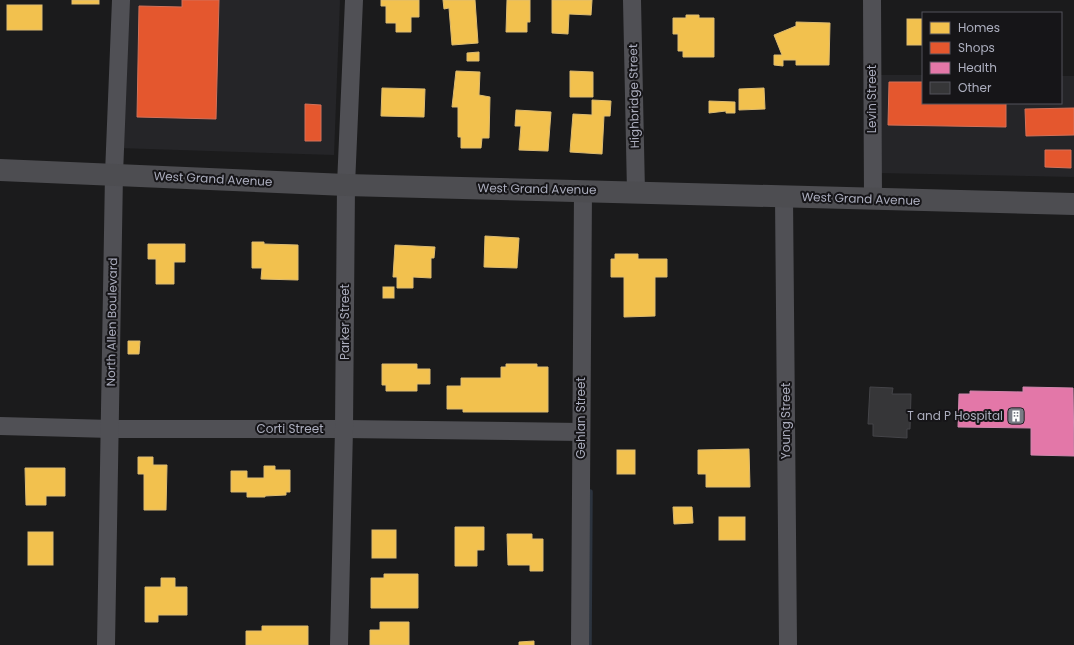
<svg xmlns="http://www.w3.org/2000/svg" width="1074" height="645" viewBox="0 0 1074 645" font-family="Poppins,sans-serif">
<style>
.built{fill:#252528}
.homes{fill:#f2c14e;stroke:#ddbb70}
.shops{fill:#e4572e;stroke:#d37159}
.health{fill:#e377a8;stroke:#d288af}
.lines{fill:none;stroke-linecap:round;stroke-linejoin:round}
.stream{stroke:#2c343f;stroke-width:5.5}
.building{fill:#363638;stroke:#444448}
.minor{stroke:#505055;stroke-width:18}
.highway{stroke:#4d4d51;stroke-width:22}
.labels{text-anchor:middle;stroke-width:4;stroke-linejoin:round;paint-order:stroke}
.street-label{font-size:12px;fill:#acaebe;stroke:#161518}
.poi-label{font-size:12px;fill:#acaebe;stroke:#161518;text-anchor:end}
</style>
<rect width="100%" height="100%" fill="#1b1b1c"/>
<!-- built -->
<g class="built">
<path d="M126 0H340L334 155 118 148Z"/>
<path d="M877 75H923V103H1061V76H1074V177L877 173Z"/>
</g>
<!-- homes -->
<g class="homes">
<rect x="72" y="0" width="27" height="4"/>
<path d="M381 0H419V17H411V32H396V23H386V6H381Z"/>
<path d="M443 0H475L478 43 452 45 449 8 444 9Z"/>
<path d="M507 0H530V22H527V32H506Z"/>
<path d="M552 0H592L591 15 569 14 568 34 552 33Z"/>
<rect x="7" y="5" width="35" height="25"/>
<path d="M686 15H699V18H714V57H683V51H678V34H673V18H686Z"/>
<rect x="907" y="19" width="16" height="26"/>
<path d="M796 22 830 23 829 65H796V60H783V66L774 65V55H782L774 35 796 26Z"/>
<path d="M479 52V61H467V53Z"/>
<path d="M456 71 480 72 479 95 490 97 489 138H482L481 148H461V137H458V107H452Z"/>
<path d="M570 71 593 72V97H570Z"/>
<path d="M382 88 425 89 424 117 381 116Z"/>
<path d="M764 88 765 109 739 110V89Z"/>
<path d="M592 100 611 101 610 116H604L602 154 570 152 573 114 592 115Z"/>
<path d="M709 101 735 102V113H726V111L709 113Z"/>
<path d="M516 110 551 112 548 151 519 150 521 126H515Z"/>
<path d="M485 236 519 238 517 268 484 267Z"/>
<path d="M252 242H264V244L298 245V280L261 279 262 268H252Z"/>
<path d="M148 244H185V262H174V284H156V259H148Z"/>
<path d="M395 245 435 247 434 258H431V278L413 277V288H397V277H393Z"/>
<path d="M615 254H638V259H667V277H655V316L624 317V277H611V259H615Z"/>
<rect x="383" y="287" width="11" height="11"/>
<path d="M128 341H140L139 354H128Z"/>
<path d="M382 364H417V369H430V384H417V391H386V385H382Z"/>
<path d="M506 364H537V367H548V412H463V409H447V386H461V378H501V367H506Z"/>
<path d="M749 449 750 487H706V474H698V450Z"/>
<rect x="617" y="450" width="18" height="24"/>
<path d="M138 457H153V465H167L166 510H144V474H138Z"/>
<path d="M264 466H275V470H290V492H286V495L265 496V497H247V492H231V471H247V478H264Z"/>
<path d="M25 468H65V496H46V505H26Z"/>
<path d="M673 507H692L693 523 674 524Z"/>
<rect x="719" y="517" width="26" height="23"/>
<path d="M455 527H484V550H477V566H455Z"/>
<rect x="372" y="530" width="24" height="28"/>
<rect x="28" y="532" width="25" height="33"/>
<path d="M507 534H532V539H543V571H530V565H508Z"/>
<path d="M384 574H418V608H371V578H384Z"/>
<path d="M161 578H175V587H187V615H158V622H145V587H161Z"/>
<path d="M380 622H409V645H370V630H380Z"/>
<path d="M262 626H308V645H246V631H262Z"/>
<path d="M534 641V645H519V642Z"/>
</g>
<!-- shops -->
<g class="shops">
<path d="M182 0H219L216 119 137 117 139 6 182 7Z"/>
<path d="M889 82H923V103H1006V127L888 125Z"/>
<path d="M305 104 321 105V141H305Z"/>
<path d="M1074 108V135L1026 136 1025 109Z"/>
<path d="M1045 150H1071V168L1045 167Z"/>
</g>
<!-- health -->
<path class="health" d="M1023 387 1073 388 1074 456 1031 455V428L958 427 959 394H970V391L1023 392Z"/>
<g class="lines">
<!-- stream -->
<path class="stream" d="M589 645 590 492"/>
</g>
<!-- building -->
<path class="building" d="M870 387 893 388 892 394H911L910 429H907V438L873 436V424H868Z"/>
<g class="lines">
<!-- minor -->
<g class="minor">
<path d="M632 0 636 192"/>
<path d="M872 0 873 198"/>
<path d="M784 197 788 645"/>
<path d="M0 426 111 429H344L581 432"/>
<path d="M106 645 114 174 121 0"/>
<path d="M339 645 344 429 346 185 354 0"/>
<path d="M580 645 583 190"/>
</g>
<!-- highway -->
<path class="highway" d="M0 170 346 185 1074 204"/>
</g>
<!-- icons -->
<defs>
<symbol id="building-square" viewBox="-11 -11 22 22"><rect x="-9" y="-9" width="18" height="18" rx="4" fill="#797b85" stroke="#161518"/><path d="M-4-6H4V6H1V3H-1V6H-4ZM-2.5-4.3h1.7v1.8h-1.7ZM.8-4.3h1.7v1.8H.8ZM-2.5-1h1.7V.8h-1.7ZM.8-1h1.7V.8H.8Z" fill="#fff"/></symbol>
</defs>
<g fill-rule="evenodd">
<use href="#building-square" x="1006" y="406" width="20" height="20"/>
</g>
<g class="labels">
<!-- street labels -->
<g class="street-label">
<text transform="translate(634 96) rotate(-91)" y="4">Highbridge Street</text>
<text transform="translate(872 99) rotate(-90)" y="4">Levin Street</text>
<text transform="translate(213 179) rotate(3)" y="4">West Grand Avenue</text>
<text transform="translate(537 189) rotate(1)" y="4">West Grand Avenue</text>
<text transform="translate(861 199) rotate(2)" y="4">West Grand Avenue</text>
<text transform="translate(112 322) rotate(-89)" y="4">North Allen Boulevard</text>
<text transform="translate(345 322) rotate(-90)" y="4">Parker Street</text>
<text transform="translate(581 418) rotate(-90)" y="4">Gehlan Street</text>
<text transform="translate(786 421) rotate(-90)" y="4">Young Street</text>
<text x="290" y="433">Corti Street</text>
</g>
<!-- poi labels -->
<g class="poi-label">
<text x="1003" y="420">T and P Hospital</text>
</g>
</g>
<!-- legend -->
<rect x="922" y="12" width="140" height="92" fill="#161518" stroke="#52525a"/>
<rect x="930" y="22" width="20" height="12" fill="#f2c14e" stroke="#52525a"/>
<text x="958" y="32" font-size="12" fill="#acaebe">Homes</text>
<rect x="930" y="42" width="20" height="12" fill="#e4572e" stroke="#52525a"/>
<text x="958" y="52" font-size="12" fill="#acaebe">Shops</text>
<rect x="930" y="62" width="20" height="12" fill="#e377a8" stroke="#52525a"/>
<text x="958" y="72" font-size="12" fill="#acaebe">Health</text>
<rect x="930" y="82" width="20" height="12" fill="#363638" stroke="#52525a"/>
<text x="958" y="92" font-size="12" fill="#acaebe">Other</text>
</svg>
